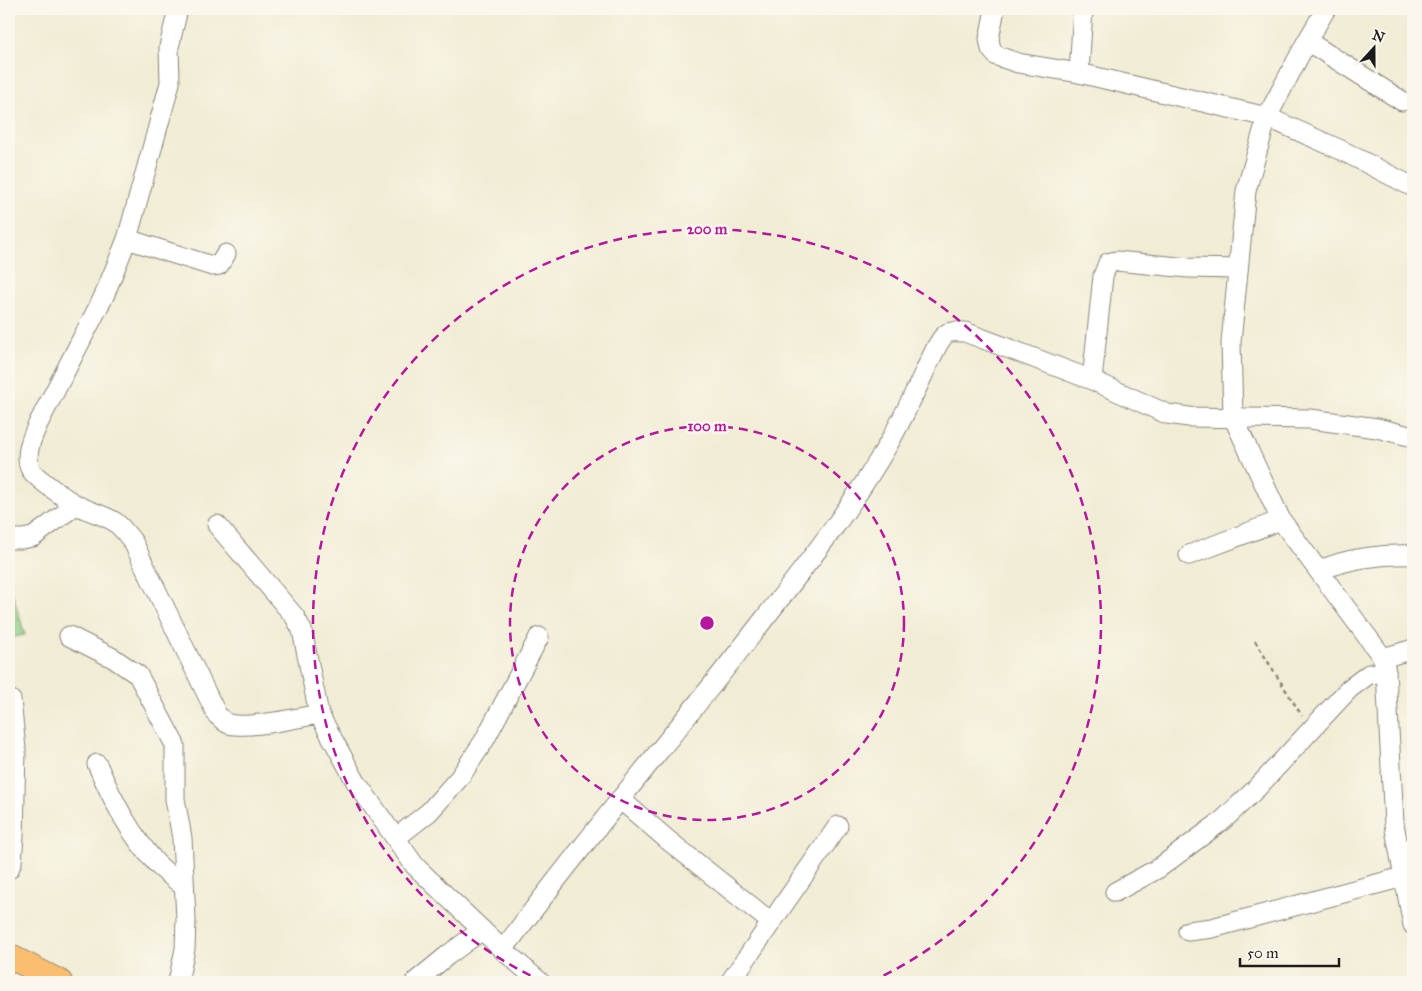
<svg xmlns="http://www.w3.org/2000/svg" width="1422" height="991" viewBox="0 0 1422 991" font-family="'IM FELL Great Primer',serif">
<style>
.grass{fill:url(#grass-tufts);stroke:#567651}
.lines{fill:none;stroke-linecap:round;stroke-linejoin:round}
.minor-casing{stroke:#868478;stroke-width:21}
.major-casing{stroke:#868478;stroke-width:26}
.path{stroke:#868478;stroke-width:2.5;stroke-dasharray:4 4;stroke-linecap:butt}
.minor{stroke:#fff;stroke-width:19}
.major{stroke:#fbbd6e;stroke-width:24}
.ring{fill:none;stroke:#b5179e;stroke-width:2.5;stroke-dasharray:9 6}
.centre{fill:#b5179e;stroke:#fbf7ec;stroke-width:2.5}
.ring-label{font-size:15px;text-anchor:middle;font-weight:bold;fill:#b5179e;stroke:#fbf7ec;stroke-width:5;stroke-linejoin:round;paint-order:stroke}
</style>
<defs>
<pattern id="grass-tufts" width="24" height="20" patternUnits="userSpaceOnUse" patternTransform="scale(1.25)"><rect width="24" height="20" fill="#91d086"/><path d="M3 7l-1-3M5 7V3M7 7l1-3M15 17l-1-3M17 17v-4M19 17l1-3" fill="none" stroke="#7cb273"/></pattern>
</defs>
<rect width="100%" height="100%" fill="#fbf7ec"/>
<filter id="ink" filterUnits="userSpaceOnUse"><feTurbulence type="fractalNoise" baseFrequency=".02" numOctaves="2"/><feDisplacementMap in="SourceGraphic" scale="10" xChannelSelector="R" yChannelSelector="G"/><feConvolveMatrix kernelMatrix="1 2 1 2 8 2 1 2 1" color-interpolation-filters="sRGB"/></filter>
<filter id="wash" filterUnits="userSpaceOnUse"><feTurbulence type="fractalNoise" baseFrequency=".0096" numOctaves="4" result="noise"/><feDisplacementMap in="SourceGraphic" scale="20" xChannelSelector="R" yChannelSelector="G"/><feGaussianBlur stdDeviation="1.12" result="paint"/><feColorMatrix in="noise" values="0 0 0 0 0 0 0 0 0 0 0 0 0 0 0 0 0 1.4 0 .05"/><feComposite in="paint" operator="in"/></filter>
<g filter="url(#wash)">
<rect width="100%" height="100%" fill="#f1ecd4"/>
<!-- grass -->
<path class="grass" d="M9 582 25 635 9 638Z"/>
</g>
<g filter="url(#ink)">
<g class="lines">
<defs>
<g id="minor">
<path d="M178 9 169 47 170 83 127 239 104 296 39 422C33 435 23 455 31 470 36 478 67 500 77 505 89 512 103 514 115 522 122 527 128 536 133 542L217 715C221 718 225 723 229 724 249 729 297 718 319 714"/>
<path d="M995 9 989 39 991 49 997 56 1018 63 1079 73 1267 117 1341 150 1413 187"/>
<path d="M1326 9 1307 41 1267 117 1246 191 1231 342 1233 417 1281 520 1383 658 1386 672 1394 824 1413 925"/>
<path d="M1307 41 1402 101"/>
<path d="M1079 73 1083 9"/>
<path d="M127 239 212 266 219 265 226 254"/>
<path d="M1092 380 1103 276 1108 263 1116 261 1189 268 1238 269"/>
<path d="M217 525 295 617 302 630 319 714 356 782 415 866 503 950 540 982"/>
<path d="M9 539H22L33 537 76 505"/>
<path d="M1189 555 1281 520"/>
<path d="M1319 571C1346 558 1384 554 1413 555"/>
<path d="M69 636 113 658 138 675 175 745V799L182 838 186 919 185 949 178 982"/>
<path d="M1383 658 1413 649"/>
<path d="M97 764C113 801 130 834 157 864 165 872 175 879 184 887"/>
<path d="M620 799 669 841 771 922"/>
<path d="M397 837 429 812 460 777 484 741 539 637"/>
<path d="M9 869 12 862 14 836 16 749 11 700"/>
<path d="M1115 892 1159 868 1223 820 1257 788 1349 689 1369 674 1386 672"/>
<path d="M1188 931 1212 928 1403 877"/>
<path d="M503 950C588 835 681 727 768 614 811 559 855 503 890 441 907 411 921 378 937 346 946 331 947 331 965 332L1092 380 1167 414 1189 417 1310 419 1377 428 1413 437"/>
<path d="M415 982 448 955 482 930"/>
<path d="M730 982 838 826"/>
</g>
<path id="major" d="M9 956 60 982"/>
</defs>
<!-- minor casing -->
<use href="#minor" class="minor-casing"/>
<!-- major casing -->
<use href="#major" class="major-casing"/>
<!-- path -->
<path class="path" d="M1255 641 1302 716"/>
<!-- minor -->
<use href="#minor" class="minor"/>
<!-- major -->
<use href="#major" class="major"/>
</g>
</g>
<!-- distance rings -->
<g class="ring">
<circle cx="707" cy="623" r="197"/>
<path d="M544 982A394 394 0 1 1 870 982"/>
</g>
<circle cx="707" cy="623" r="8" class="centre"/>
<g class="ring-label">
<text x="707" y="234">200 m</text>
<text x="707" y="431">100 m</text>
</g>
<!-- margin -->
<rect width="1422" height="991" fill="none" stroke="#fbf7ec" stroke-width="30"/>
<!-- north arrow -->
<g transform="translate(1374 48) rotate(21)" stroke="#fbf7ec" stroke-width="4" paint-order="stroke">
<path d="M0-4L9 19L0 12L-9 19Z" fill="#1c1c1c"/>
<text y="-8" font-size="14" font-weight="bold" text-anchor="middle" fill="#1c1c1c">N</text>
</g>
<!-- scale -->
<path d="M1240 958v8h99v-8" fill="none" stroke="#1c1c1c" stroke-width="2.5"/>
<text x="1247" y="958" font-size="15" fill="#1c1c1c" stroke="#fbf7ec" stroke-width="4" paint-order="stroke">50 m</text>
</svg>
